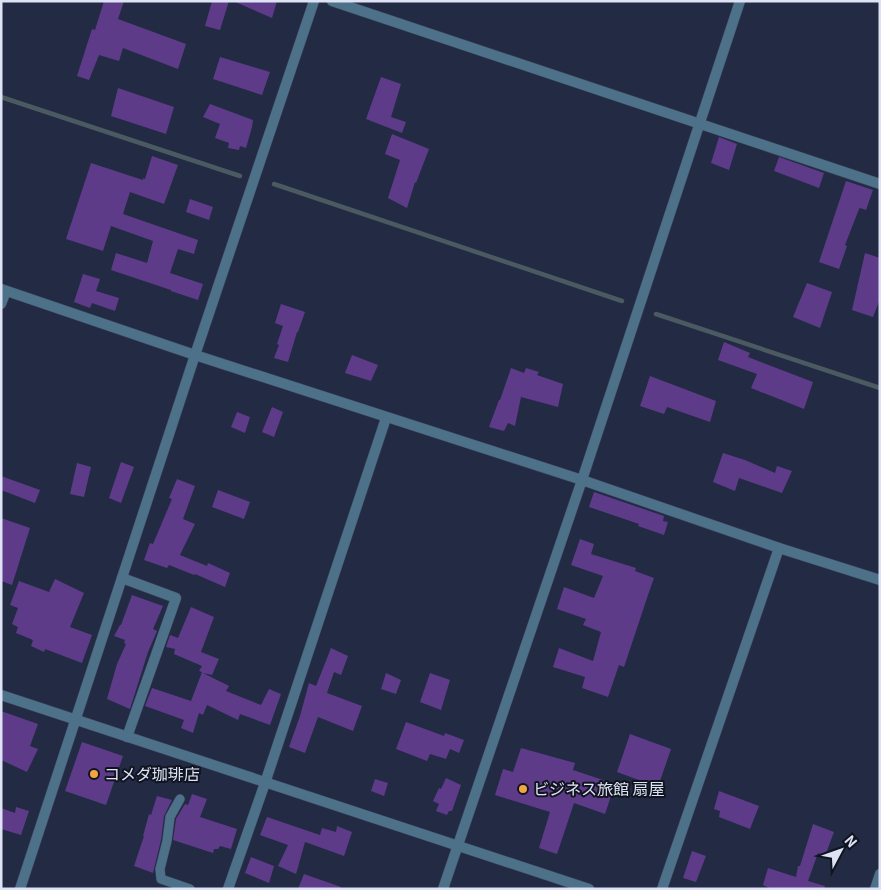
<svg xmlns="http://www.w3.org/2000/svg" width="881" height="890" viewBox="0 0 881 890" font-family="Georgia,'Noto Sans JP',serif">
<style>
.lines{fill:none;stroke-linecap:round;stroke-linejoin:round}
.stream{stroke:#4b5a61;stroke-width:4.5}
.building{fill:#5e3b89}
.service-casing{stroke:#404860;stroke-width:10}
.minor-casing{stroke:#404860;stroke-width:11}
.tertiary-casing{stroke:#404860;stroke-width:11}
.service{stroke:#4c7189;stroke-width:9}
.minor{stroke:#4c7189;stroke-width:10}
.tertiary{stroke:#4c7189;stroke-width:10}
.poi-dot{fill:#f2a541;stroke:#10141f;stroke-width:2}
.labels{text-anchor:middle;stroke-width:4;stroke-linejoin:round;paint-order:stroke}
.poi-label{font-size:16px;fill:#dde3f4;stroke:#10141f;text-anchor:start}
</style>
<rect width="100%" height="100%" fill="#222a44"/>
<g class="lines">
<!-- stream -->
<g class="stream">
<path d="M1 97 240 176"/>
<path d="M274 184 622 301"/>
<path d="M656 314 880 388"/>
</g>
</g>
<!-- building -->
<g class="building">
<path d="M104 1H124L118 19 186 44 178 69 123 48 119 61 99 55 89 80 77 76 92 29 95 30Z"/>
<path d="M212 1H229L220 30 205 26Z"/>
<path d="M233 1H277L272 18Z"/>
<path d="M220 57 270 72 262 95 213 79Z"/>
<path d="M381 77 401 84 391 117 406 122 402 133 366 119Z"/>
<path d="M118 88 174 107 166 134 111 116Z"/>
<path d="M210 104 253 120 252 127 246 148 240 146 239 150 228 148 229 143 215 138 220 124 203 117Z"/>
<path d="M392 134 429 149 416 183 415 182 407 208 388 198 400 160 385 154Z"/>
<path d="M719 137 737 144 729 170 711 163Z"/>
<path d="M152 156 178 165 164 204 130 192 123 214 198 240 194 254 178 249 170 273 203 284 198 300 171 291V290L111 270 116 253 147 263 153 241 111 226 103 251 66 239 91 163 143 180V178L145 179Z"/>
<path d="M779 157 824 173 819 188 774 171Z"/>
<path d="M846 181 873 190 866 210 860 208 859 209 845 245 847 246 839 269 819 262Z"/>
<path d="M190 199 213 207 209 220 186 212Z"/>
<path d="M865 253 880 258V299L873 317 852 310Z"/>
<path d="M83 274 100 279 96 291 119 298 115 311 92 303 90 308 74 302Z"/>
<path d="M807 283 832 292 820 328 793 317Z"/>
<path d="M281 304 305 312 298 332H297L288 362 274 358 279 345 277 344 283 326 275 323Z"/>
<path d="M724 342 750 353 748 357 813 382 804 409 751 388 757 374 718 360Z"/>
<path d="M352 355 378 365 371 381 345 373Z"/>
<path d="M511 368 524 373 526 368 539 372 537 375 563 384 558 407 521 397 515 426 508 423 504 431 489 427 499 400H500Z"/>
<path d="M650 376 716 401 710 422 667 407 664 414 640 406Z"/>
<path d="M272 407 283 412 274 437 262 432Z"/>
<path d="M237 412 250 417 245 433 231 427Z"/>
<path d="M723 453 745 460 775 473 777 466 792 471 782 493 739 478 735 491 713 482Z"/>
<path d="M121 462 134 467 121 503 109 498Z"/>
<path d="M77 463 91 467 84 497 70 494Z"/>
<path d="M1 476 40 490 35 503 1 490Z"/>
<path d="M177 479 195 486 183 519 195 524 180 555 207 566 208 563 230 573 225 587 195 574 194 575 169 565 167 568 144 560 150 543 153 544 172 499 169 498Z"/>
<path d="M218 490 250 502 244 519 212 507Z"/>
<path d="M594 492 664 516 663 521 668 522 664 535 638 526 639 524 589 507Z"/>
<path d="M1 518 30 528 12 585 1 581Z"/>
<path d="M580 539 594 544 591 554 636 568 635 571 654 578 648 595 624 667 619 665 608 697 582 688 585 677 553 667 559 648 593 661 601 632 583 625 586 619 557 609 564 587 594 598 603 576 571 565Z"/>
<path d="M55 579 84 593 70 627 92 635 82 663 45 649 44 652 31 646 33 640 16 633 18 627 12 624 18 608 10 605 19 581 49 592Z"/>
<path d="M132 595 163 606 153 629 157 631 148 652 130 709 107 699 117 664 126 644 124 643 125 640 114 636 120 625H121Z"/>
<path d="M191 607 214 617 201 652 219 659 212 675 203 673 229 686 226 691 261 705 269 689 281 694 270 725 240 714 238 720 207 705 203 715 199 713 193 733 181 728 184 720 145 706 152 688 191 701 202 672 199 671 202 666 174 654 175 649 166 647 170 635 178 638Z"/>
<path d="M331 648 348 656 341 675 334 672 327 693 362 706 353 731 318 717 305 753 289 747 300 716 309 683 316 686Z"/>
<path d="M386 673 401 680 396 694 381 689Z"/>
<path d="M430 673 450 680 441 710 420 702Z"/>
<path d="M1 711 38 724 30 746 38 749 27 772 1 760Z"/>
<path d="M406 722 444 736 445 733 464 740 459 753 450 749 446 759 430 754 427 761 396 749Z"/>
<path d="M630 734 671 749 658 787 617 772Z"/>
<path d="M82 742 123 756 106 805 65 791Z"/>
<path d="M521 748 575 763 573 770 615 784 605 814 574 803 557 854 539 848 550 812 495 795 503 769 513 772Z"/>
<path d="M446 778 461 785 452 811H449L447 815 436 811 439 804 433 801 439 788 441 789Z"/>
<path d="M375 779 388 783 384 796 371 791Z"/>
<path d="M719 791 759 806 750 829 719 817 720 811 714 809Z"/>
<path d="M192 794 207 799 200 817 237 829 231 849 220 846 218 849H214L213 853 173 840 176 819 185 804 188 805Z"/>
<path d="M157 796 172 800 164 816 161 840 153 873 134 866 144 836H143L149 814 151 815Z"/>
<path d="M16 807 29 811 21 835 1 829V808L15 813Z"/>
<path d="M267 817 320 835 322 828 336 832 337 826 352 832 344 856 305 842 296 874 278 866 288 845 260 835Z"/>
<path d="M813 824 834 832 825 856 818 853 808 881 825 886 824 889H771L763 885 768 868 796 877 798 866H800Z"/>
<path d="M692 851 706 856 696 882 683 878Z"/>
<path d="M251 857 274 866 269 883 245 873Z"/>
<path d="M304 874 341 887 340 889H298Z"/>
</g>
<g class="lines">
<defs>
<path id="service" d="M180 799 170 817 167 841 160 869 161 879 190 889"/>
<g id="minor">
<path d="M1 304 6 291"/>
<path d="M122 578 176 598 127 737"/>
<path d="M228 889 265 783 386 418"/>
</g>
<g id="tertiary">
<path d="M332 1 880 184"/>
<path d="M1 289 195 355 582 480 779 548 880 580"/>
<path d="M1 695 589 889"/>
<path d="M20 889 195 355 314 1"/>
<path d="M443 889 582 480 740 1"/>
<path d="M662 889 779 548"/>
<path d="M875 889 880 874"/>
</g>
</defs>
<!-- service casing -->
<use href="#service" class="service-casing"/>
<!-- minor casing -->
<use href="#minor" class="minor-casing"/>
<!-- tertiary casing -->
<use href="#tertiary" class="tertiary-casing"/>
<!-- service -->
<use href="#service" class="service"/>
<!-- minor -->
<use href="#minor" class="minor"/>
<!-- tertiary -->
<use href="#tertiary" class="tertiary"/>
</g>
<!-- markers -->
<g class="poi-dot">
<circle cx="94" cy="774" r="5"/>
<circle cx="523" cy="789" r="5"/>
</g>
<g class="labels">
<!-- poi labels -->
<g class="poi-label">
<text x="104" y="780">コメダ珈琲店</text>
<text x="533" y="795">ビジネス旅館 扇屋</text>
</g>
</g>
<!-- border -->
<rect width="881" height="890" fill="none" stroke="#dde3f4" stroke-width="5"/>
<!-- north arrow -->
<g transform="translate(841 850) rotate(49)" stroke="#10141f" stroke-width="4" paint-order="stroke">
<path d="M0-4L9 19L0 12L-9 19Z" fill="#dde3f4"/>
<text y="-8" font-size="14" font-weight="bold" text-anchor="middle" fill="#dde3f4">N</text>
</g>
</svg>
